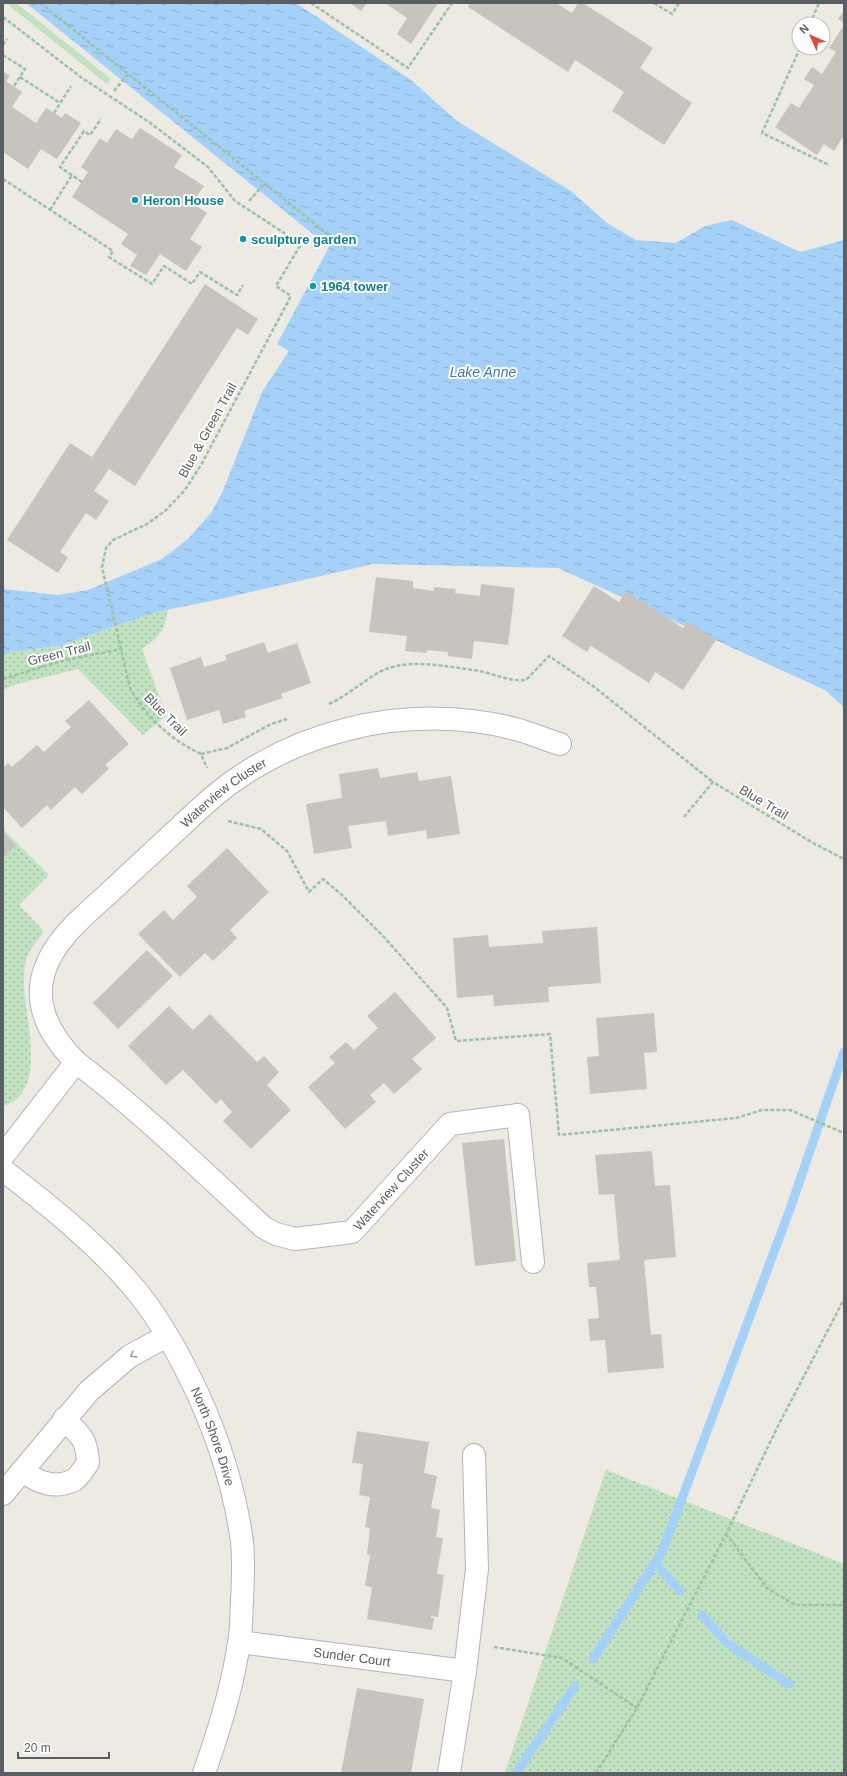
<svg xmlns="http://www.w3.org/2000/svg" width="847" height="1776" viewBox="0 0 847 1776" font-family="Arial,sans-serif">
<style>
.grass{fill:url(#grass-dots)}
.garden{fill:#c0e2c1}
.water{fill:url(#water-ripples)}
.lines{fill:none;stroke-linecap:round;stroke-linejoin:round}
.stream{stroke:#a5d1f9;stroke-width:9}
.building{fill:#c7c4bf}
.minor-casing{stroke:#b2b4b8;stroke-width:24}
.path{stroke:#9ac2a7;stroke-width:2.5;stroke-dasharray:4 2;stroke-linecap:butt}
.minor{stroke:#fff;stroke-width:22}
.oneway{stroke:#9c9ea1}
.culture-dot{fill:#0f9aa8;stroke:#fff;stroke-width:1.5}
.labels{text-anchor:middle;stroke-width:4;stroke-linejoin:round;paint-order:stroke}
.culture-label{font-size:13px;font-weight:bold;fill:#0d838f;stroke:#fff;text-anchor:start}
.street-label{font-size:13px;fill:#5a5d62;stroke:#fff}
.water-label{font-size:14px;font-style:italic;fill:#4777b2;stroke:#fff}
</style>
<defs>
<pattern id="grass-dots" width="8" height="8" patternUnits="userSpaceOnUse"><rect width="8" height="8" fill="#c0e2c1"/><path d="M2 2h.1M6 6h.1" fill="none" stroke="#9fbaa0" stroke-width="1.8" stroke-linecap="round"/></pattern>
<pattern id="water-ripples" width="26" height="14" patternUnits="userSpaceOnUse"><rect width="26" height="14" fill="#a5d1f9"/><path d="M2 4q2-2 4 0t4 0M15 11q2-2 4 0t4 0" fill="none" stroke="#89adcd"/></pattern>
</defs>
<rect width="100%" height="100%" fill="#eceae2"/>
<!-- grass -->
<g class="grass">
<path d="M168 609C164 632 161 636 142 649L166 716 143 735 78 669 17 684 3 690V655L14 651 59 646 156 612Z"/>
<path d="M3 829 49 875 19 905 41 928 43 933C36 942 27 952 25 965 17 1002 55 1091 3 1106Z"/>
<path d="M606 1470 844 1564V1773H505Z"/>
</g>
<!-- garden -->
<path class="garden" d="M6 3H16L111 79 107 84Z"/>
<!-- water -->
<path class="water" d="M26 3H296L411 80 457 121 571 191 607 223 636 240 676 243 705 226 732 220 800 252 844 240V707L825 690 558 568 373 564 216 600 156 612 59 646 14 651 3 655V589L58 595 88 590 162 559 189 538 211 513 222 493 262 392 289 351 277 344 329 247Z"/>
<g class="lines">
<!-- stream -->
<g class="stream">
<path d="M655 1563 680 1591"/>
<path d="M702 1615 727 1643 789 1684"/>
<path d="M593 1659 662 1552 790 1209 844 1052"/>
<path d="M516 1773 575 1686"/>
</g>
</g>
<!-- building -->
<g class="building">
<path d="M350 3H367L361 11Z"/>
<path d="M385 3H438L411 44 397 34 407 18Z"/>
<path d="M470 3H556L572 13 578 3H583L653 48 640 68 692 103 664 145 612 111 624 92 575 60 568 72 468 7Z"/>
<path d="M844 11V23L838 19Z"/>
<path d="M844 25V135L834 151 824 144 817 155 775 127 791 103 799 108 814 85 804 79 812 67 822 74 836 52 829 48Z"/>
<path d="M3 71 10 76 6 81 22 92 12 107 36 123 46 108 62 118 65 113 81 123 57 159 41 149 28 169 3 152Z"/>
<path d="M140 128 182 155 174 167 204 186 192 203 207 213 190 239 202 247 186 271 160 254 146 275 130 266 137 255 121 244 128 234 72 197 88 172 81 167 100 138 107 143 116 129 132 139Z"/>
<path d="M205 284 258 319 248 335 237 328 135 486 109 469 94 491 109 501 96 520 86 513 60 552 68 557 58 573 7 540 70 443 92 457Z"/>
<path d="M376 577 413 581V588L434 591V587L456 589 455 593 480 596 481 584 515 588 508 645 474 641 472 659 448 656V652L427 650 426 653 405 651 407 636 369 632Z"/>
<path d="M594 586 619 602 626 591 683 628 687 621 716 640 683 690 655 672 649 683 591 646 587 652 562 636Z"/>
<path d="M264 642 268 653 297 643 311 683 281 694 283 698 244 711 246 717 223 724 219 710 187 720 170 668 201 657 204 667 227 660 225 655Z"/>
<path d="M89 700 129 744 105 765 109 769 82 794 75 787 51 810 47 805 22 828 3 807V768L8 763 12 767 37 745 44 752 71 727 65 721Z"/>
<path d="M378 768 380 778 417 772 419 781 451 776 460 834 427 839 426 830 388 836 386 821 348 826 352 848 314 854 306 804 342 798 339 774Z"/>
<path d="M3 832 16 845 3 857Z"/>
<path d="M227 848 269 892 230 930 237 938 213 961 205 953 180 977 138 934 164 910 173 920 197 897 187 886Z"/>
<path d="M597 927 601 983 548 987 549 1002 494 1006 493 995 457 998 453 938 488 935 489 947 543 943 542 931Z"/>
<path d="M147 950 173 976 118 1029 93 1003Z"/>
<path d="M395 992 436 1038 412 1059 422 1069 394 1094 384 1083 370 1095 376 1102 345 1129 308 1087 335 1063 329 1057 346 1042 354 1050 378 1028 367 1016Z"/>
<path d="M169 1006 193 1030 210 1014 257 1062 264 1056 279 1072 267 1085 291 1110 251 1149 223 1121 232 1112 221 1099 216 1104 183 1070 166 1085 128 1046Z"/>
<path d="M654 1013 657 1052 644 1053 647 1089 590 1094 587 1057 599 1056 596 1018Z"/>
<path d="M504 1139 516 1261 475 1266 462 1143Z"/>
<path d="M652 1151 655 1186 670 1185 676 1257 644 1260 651 1335 661 1334 664 1368 608 1373 605 1340 590 1341 588 1319 599 1318 596 1287H589L587 1263 620 1260 614 1194 599 1195 595 1155Z"/>
<path d="M357 1431 429 1442 424 1473 437 1476 431 1508 440 1510 436 1537 443 1538 437 1574 444 1575 438 1617 431 1616V1618H434L432 1630 367 1619 372 1587 365 1586 370 1555 367 1554 370 1528 365 1527 370 1497 359 1495 363 1464 352 1463Z"/>
<path d="M357 1688 424 1699 411 1773H341Z"/>
</g>
<g class="lines">
<defs>
<g id="minor">
<path id="s1" d="M76 1062C142 1112 202 1171 263 1227L276 1234 295 1239 352 1232 450 1124 518 1115 533 1262"/>
<path id="s2" d="M3 1156 76 1062C52 1038 33 1007 44 972 54 939 85 915 109 893 128 875 148 857 167 839 189 819 210 797 235 780 269 756 308 739 348 729 403 715 465 715 519 730 533 734 546 740 560 744"/>
<path id="s3" d="M3 1170C51 1207 100 1246 139 1294 162 1323 181 1358 197 1392 219 1440 235 1490 242 1542 244 1561 243 1581 242 1601 241 1614 242 1629 239 1642 233 1686 219 1731 204 1773"/>
<path d="M22 1471C38 1482 55 1490 74 1480 79 1477 84 1468 88 1463 87 1439 81 1436 64 1419"/>
<path d="M3 1494 89 1391 130 1356 167 1336"/>
<path id="s4" d="M240 1642 465 1671"/>
<path d="M449 1773 465 1671 477 1569 474 1455"/>
</g>
</defs>
<!-- minor casing -->
<use href="#minor" class="minor-casing"/>
<!-- path -->
<g class="path">
<path d="M40 3 346 249"/>
<path d="M311 3 408 68 452 3"/>
<path d="M654 3 672 14 679 3"/>
<path d="M3 17 82 78 149 122 208 167 235 201 301 244 276 286 291 296 201 465 185 490 165 511 147 524 113 540 106 548 102 567 130 688C146 717 171 740 201 754L207 768"/>
<path d="M810 24 819 3"/>
<path d="M3 45 7 39"/>
<path d="M800 48 762 133 829 165"/>
<path d="M3 55 25 69 14 86"/>
<path d="M20 77 60 103"/>
<path d="M114 91 128 74"/>
<path d="M54 113 71 86"/>
<path d="M3 179 113 251 109 257 152 284 164 266 192 284 200 272 237 295 243 285"/>
<path d="M82 182 60 167 84 131 90 135 101 119"/>
<path d="M249 201 265 183"/>
<path d="M50 210 72 175"/>
<path d="M309 284 313 286"/>
<path d="M3 679 61 661 121 649"/>
<path d="M329 704C346 696 360 684 376 674 403 657 443 666 473 670 491 672 508 682 526 680L549 656 593 686 713 782"/>
<path d="M201 754 227 748 271 724 287 719"/>
<path d="M684 817 713 782 813 843 844 859"/>
<path d="M228 821 261 829 287 851 309 892 323 879 342 895 384 937 447 1008 456 1041 550 1034 559 1135 736 1118 762 1110H790L844 1133"/>
<path d="M726 1534 767 1588 795 1605H844"/>
<path d="M494 1647 562 1658 637 1708"/>
<path d="M596 1773 637 1708 726 1534 778 1426 844 1299"/>
</g>
<!-- minor -->
<use href="#minor" class="minor"/>
</g>
<!-- one-way arrows -->
<defs><path id="oneway-chevron" d="M-2-3.5L2.5 0L-2 3.5" fill="none" stroke-width="1.6" stroke-linecap="round" stroke-linejoin="round"/></defs>
<use class="oneway" href="#oneway-chevron" transform="translate(133 1355) rotate(148)"/>
<!-- markers -->
<g class="culture-dot">
<circle cx="135" cy="200" r="4"/>
<circle cx="243" cy="239" r="4"/>
<circle cx="313" cy="286" r="4"/>
</g>
<g class="labels">
<!-- culture labels -->
<g class="culture-label">
<text x="143" y="205">Heron House</text>
<text x="251" y="244">sculpture garden</text>
<text x="321" y="291">1964 tower</text>
</g>
<!-- street labels -->
<g class="street-label">
<text transform="translate(207 430) rotate(-61)" y="5">Blue &amp; Green Trail</text>
<text transform="translate(59 653) rotate(-14)" y="5">Green Trail</text>
<text transform="translate(166 714) rotate(45)" y="5">Blue Trail</text>
<text dy="5" stroke="none"><textPath href="#s2" startOffset="476">Waterview Cluster</textPath></text>
<text transform="translate(764 802) rotate(31)" y="5">Blue Trail</text>
<text dy="5" stroke="none"><textPath href="#s1" startOffset="399">Waterview Cluster</textPath></text>
<text dy="5" stroke="none"><textPath href="#s3" startOffset="346">North Shore Drive</textPath></text>
<text dy="5" stroke="none"><textPath href="#s4" startOffset="113">Sunder Court</textPath></text>
</g>
<!-- water labels -->
<g class="water-label">
<text x="483" y="377">Lake Anne</text>
</g>
</g>
<!-- border -->
<rect width="847" height="1776" fill="none" stroke="#5a5d62" stroke-width="8"/>
<!-- north arrow -->
<g transform="translate(811 36) rotate(315)"><circle r="19" fill="#ffffff" stroke="#bdbec0"/>
<path d="M0-3L7 15L0 10L-7 15Z" fill="#dc4b37"/>
<text y="-6" font-size="11" font-weight="bold" text-anchor="middle" fill="#5a5d62">N</text>
</g>
<!-- scale -->
<path d="M18 1752v6h91v-6" fill="none" stroke="#5a5d62" stroke-width="2"/>
<text x="24" y="1752" font-size="12" fill="#5a5d62" stroke="#ffffff" stroke-width="3" paint-order="stroke">20 m</text>
</svg>
